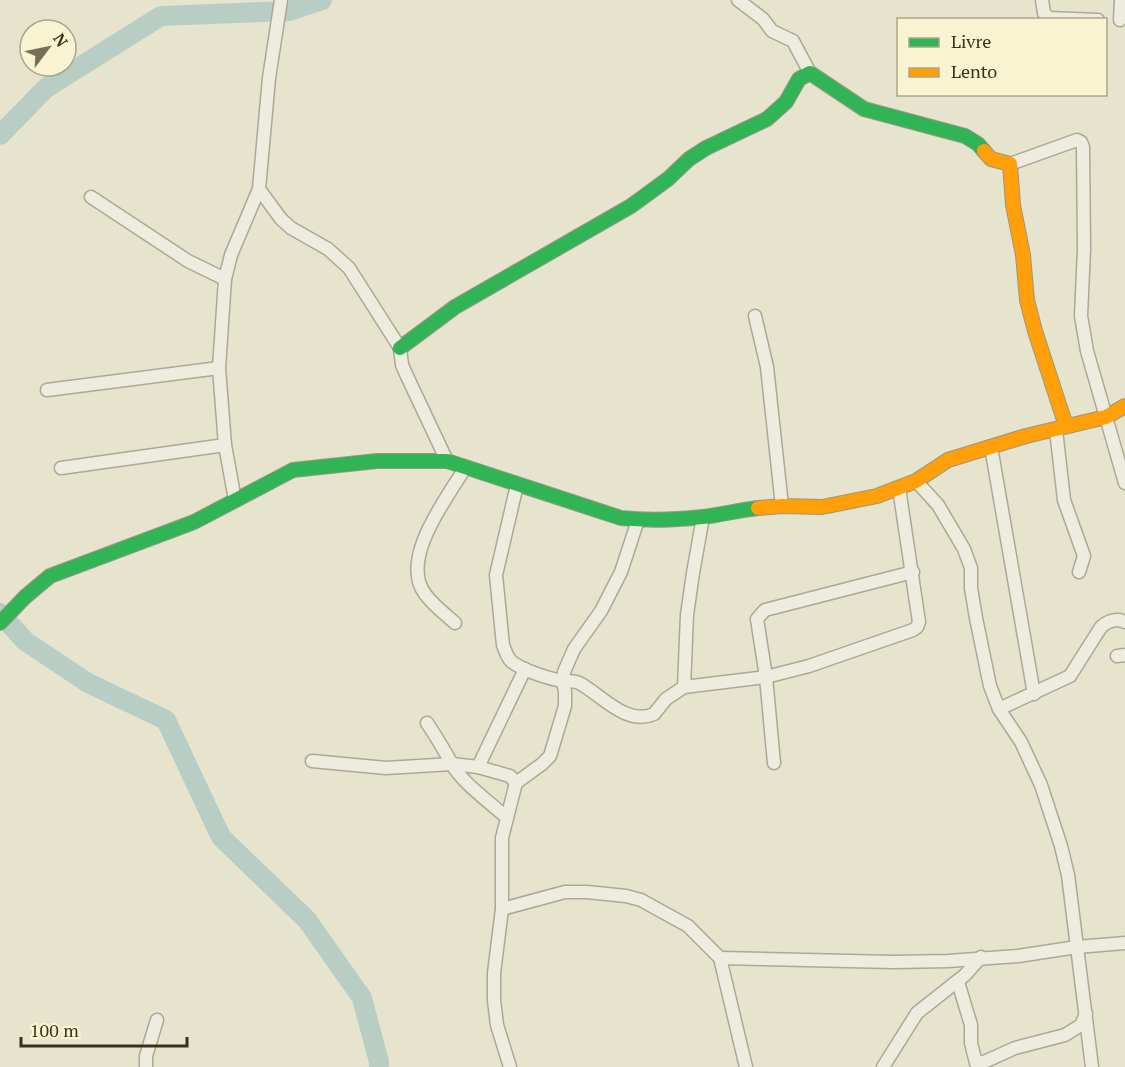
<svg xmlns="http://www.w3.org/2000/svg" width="1125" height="1067" viewBox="0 0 1125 1067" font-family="'PT Serif',serif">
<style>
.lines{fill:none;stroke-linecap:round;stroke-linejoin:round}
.river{stroke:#b8cdc4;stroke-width:20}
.street-casing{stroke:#aba896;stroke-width:15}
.fast-casing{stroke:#9b9785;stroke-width:16}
.slow-casing{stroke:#9b9785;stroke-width:16}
.street{stroke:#eeecde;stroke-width:12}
.fast{stroke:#30b455;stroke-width:14}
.slow{stroke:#ff9f0a;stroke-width:14}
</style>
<rect width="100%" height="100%" fill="#e6e4cc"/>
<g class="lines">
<!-- river -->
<g class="river">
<path d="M0 135 46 88 161 16 289 11 322 0"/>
<path d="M0 613 25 641 88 683 166 720 221 837 307 920 362 998 379 1062V1067"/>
</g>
<defs>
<g id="street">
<path d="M738 0 763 19 772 31 793 41 810 73"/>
<path d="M1042 0 1044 13 1049 18 1098 20"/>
<path d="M1120 20 1121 0"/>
<path d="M1010 164 1077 140 1081 142 1083 147 1084 249 1081 316 1087 351 1125 483"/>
<path d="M259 189 281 219 291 228 328 249 349 268 400 348 402 365 406 374 447 461"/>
<path d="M91 197 188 261 225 279"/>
<path d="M755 316 767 367 782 506"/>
<path d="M47 390 219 368"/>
<path d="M1056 430 1064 500 1084 556 1079 572"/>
<path d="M991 447 1034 694"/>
<path d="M61 468 225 445"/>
<path d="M916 481 938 505 964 549 971 568V588L976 618 990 686 999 709 1021 742 1041 785 1061 846 1068 875 1092 1067"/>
<path d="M517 485 496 575 503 645C505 650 507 657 511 661 521 670 550 679 563 681 569 682 575 680 581 684 602 696 627 726 654 714L666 699 684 687 766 677 809 666 913 630 917 627 919 622 899 488"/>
<path d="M235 500 225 445 219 368 225 279 231 255 259 189 269 78 281 0"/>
<path d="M455 623C445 614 433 605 425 594 399 559 447 498 465 468"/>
<path d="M1117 656 1125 655"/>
<path d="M684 687 687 615 693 573 703 517"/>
<path d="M999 709 1070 676 1101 627C1108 621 1116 618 1125 622"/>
<path d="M427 723C436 736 444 750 452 764 462 783 491 803 507 818"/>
<path d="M312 761 386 768 452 764 478 767 510 776 516 783"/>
<path d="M774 763 766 677 757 619 765 610 913 572"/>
<path d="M478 767 525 669"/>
<path d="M502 909 565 892H587L626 896 641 900 688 926 720 958 746 1067"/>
<path d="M720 958 893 962 948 961 1018 956 1077 947 1125 943"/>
<path d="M958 982 971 1025V1043L976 1063 984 1062 1015 1048 1065 1035 1081 1025 1086 1014"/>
<path d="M146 1067V1056L157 1020"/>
<path d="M510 1067 497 1025 494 1000V973L502 909V838L507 818 516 783 542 764 550 756 565 706V692L563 681 564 672 574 649 601 611 621 572 638 520"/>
<path d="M883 1067 917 1013 965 975 981 957"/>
</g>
<g id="fast">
<path d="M400 348 455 307 631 206 668 179 689 159 706 148 767 119 786 102 799 79 810 73 864 109 965 136 978 144 984 151"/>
<path d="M0 623 25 597 50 576 194 522 293 470 377 461H447L621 518C648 521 675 520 702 517 721 515 739 510 758 508"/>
</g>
<g id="slow">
<path d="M984 151 991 159 1010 164 1013 205 1023 255 1027 300 1035 331 1066 426"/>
<path d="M758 508 782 506 822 507 877 496 916 481 948 460 1026 436 1106 417 1125 406"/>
</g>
</defs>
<!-- street casing -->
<use href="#street" class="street-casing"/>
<!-- fast casing -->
<use href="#fast" class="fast-casing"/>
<!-- slow casing -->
<use href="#slow" class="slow-casing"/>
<!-- street -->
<use href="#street" class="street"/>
<!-- fast -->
<use href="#fast" class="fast"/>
<!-- slow -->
<use href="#slow" class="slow"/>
</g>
<!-- legend -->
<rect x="897" y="18" width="210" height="78" fill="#f8f4d2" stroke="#aca68a" stroke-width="1.5"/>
<rect x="909" y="38" width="30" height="9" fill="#30b455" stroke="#aca68a" stroke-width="1.5"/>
<text x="951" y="48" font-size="18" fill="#3a311d">Livre</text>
<rect x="909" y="68" width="30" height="9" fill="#ff9f0a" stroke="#aca68a" stroke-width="1.5"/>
<text x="951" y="78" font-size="18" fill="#3a311d">Lento</text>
<!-- north arrow -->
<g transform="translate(48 48) rotate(58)"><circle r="28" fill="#f8f4d2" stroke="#aca68a" stroke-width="1.5"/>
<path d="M0-4.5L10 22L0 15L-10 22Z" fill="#76705a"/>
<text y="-9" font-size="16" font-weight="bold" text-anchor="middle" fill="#3a311d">N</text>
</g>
<!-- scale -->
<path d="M21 1037v9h166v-9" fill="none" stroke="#3a311d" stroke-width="3"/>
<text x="30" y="1037" font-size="18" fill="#3a311d" stroke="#f8f4d2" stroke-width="4.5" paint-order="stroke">100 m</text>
</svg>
